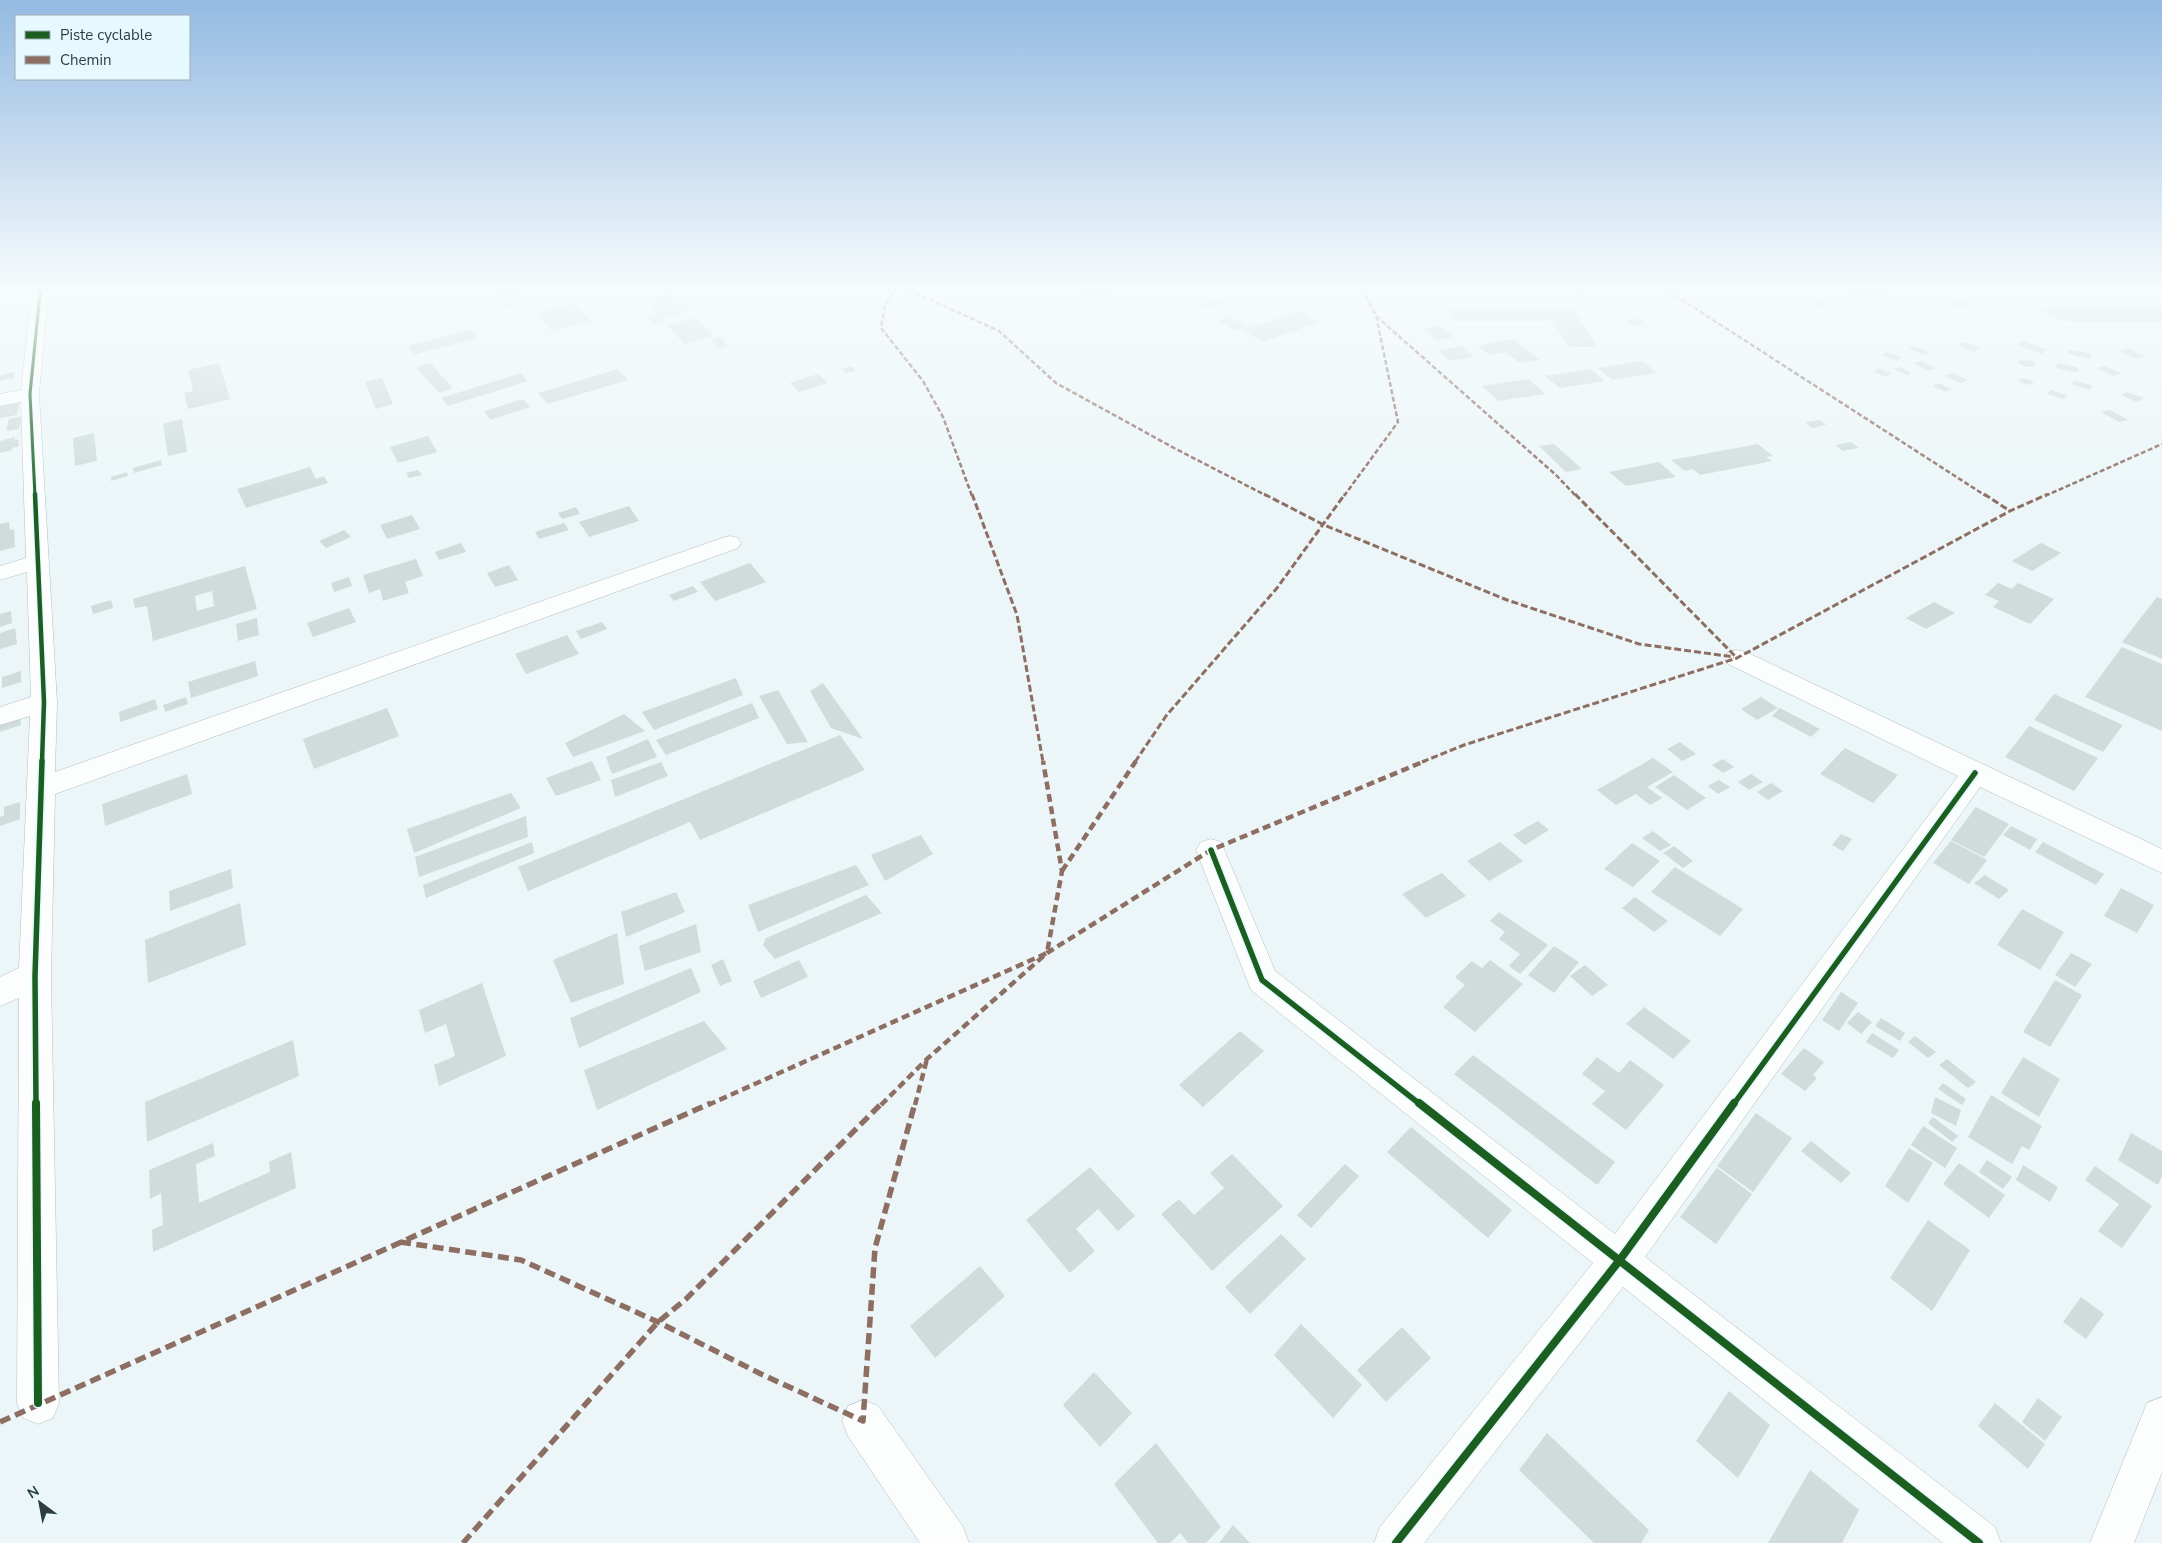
<svg xmlns="http://www.w3.org/2000/svg" width="2162" height="1543" viewBox="0 0 2162 1543" font-family="'Nunito Sans',sans-serif">
<style>
.building{fill:#d0dbdb;fill-rule:evenodd}
.lines{fill:none;stroke-linecap:round;stroke-linejoin:round}
.minor-casing{stroke:#b3bec0;stroke-width:1}
.minor{fill:#fcfefe;fill-rule:evenodd}
.quiet-far3{stroke:#8d6e63;stroke-width:2.5;stroke-dasharray:5 2.5;stroke-linecap:butt}
.quiet-far2{stroke:#8d6e63;stroke-width:3;stroke-dasharray:7 3;stroke-linecap:butt}
.quiet-far1{stroke:#8d6e63;stroke-width:4.5;stroke-dasharray:8 4.5;stroke-linecap:butt}
.quiet{stroke:#8d6e63;stroke-width:5.5;stroke-dasharray:11 5.5;stroke-linecap:butt}
.cycleway-far3-casing{stroke:#e6f9fe;stroke-width:5}
.cycleway-far2-casing{stroke:#e6f9fe;stroke-width:7}
.cycleway-far1-casing{stroke:#e6f9fe;stroke-width:9}
.cycleway-casing{stroke:#e6f9fe;stroke-width:11}
.cycleway-far3{stroke:#1b5e20;stroke-width:3}
.cycleway-far2{stroke:#1b5e20;stroke-width:4.5}
.cycleway-far1{stroke:#1b5e20;stroke-width:5.5}
.cycleway{stroke:#1b5e20;stroke-width:8}
</style>
<rect width="100%" height="100%" fill="#ecf6f8"/>
<!-- building -->
<g class="building">
<path d="M496 287H512L526 307 519 309 516 304 505 307 493 288Z"/>
<path d="M1084 287H1101L1115 295 1096 301 1076 290Z"/>
<path d="M1286 287H1310L1313 290 1292 293Z"/>
<path d="M1842 287H1881L1896 299 1855 297Z"/>
<path d="M673 291 691 311 662 319 665 322 654 325 648 317 658 315 644 298Z"/>
<path d="M1574 293H1588L1597 304H1581Z"/>
<path d="M1231 295 1240 300 1207 309 1199 304Z"/>
<path d="M1751 295 1761 306H1749L1739 296Z"/>
<path d="M1812 295 1832 307 1822 309 1802 297Z"/>
<path d="M1932 296 1964 298 1975 308 1943 305Z"/>
<path d="M575 303 590 321 551 330 537 312Z"/>
<path d="M2038 308H2162V322L2063 321Z"/>
<path d="M1545 310 1551 321H1453L1448 311Z"/>
<path d="M1546 310H1573L1597 347H1569Z"/>
<path d="M1300 311 1320 322 1263 342 1243 330Z"/>
<path d="M1229 316 1247 326 1235 330 1217 321Z"/>
<path d="M696 318 713 336 684 344 668 325Z"/>
<path d="M1637 318 1645 322 1634 326 1626 322Z"/>
<path d="M1440 326 1453 337 1436 340 1423 329Z"/>
<path d="M470 330 477 338 414 355 408 346Z"/>
<path d="M720 337 728 346 719 349 711 340Z"/>
<path d="M1513 339 1540 360 1520 363 1505 352 1490 355 1478 346Z"/>
<path d="M2024 341 2048 350 2041 354 2017 345Z"/>
<path d="M1963 342 1981 348 1975 352 1957 345Z"/>
<path d="M1462 346 1474 357 1450 361 1438 350Z"/>
<path d="M1914 346 1930 352 1925 355 1909 349Z"/>
<path d="M2127 348 2146 356 2137 359 2118 351Z"/>
<path d="M2069 349 2091 354 2090 359 2067 353Z"/>
<path d="M1887 352 1902 357 1897 361 1881 355Z"/>
<path d="M2022 359 2032 361 2036 366 2025 367 2016 362Z"/>
<path d="M1642 361 1657 373 1612 380 1598 368Z"/>
<path d="M1921 361 1936 368 1928 371 1913 363Z"/>
<path d="M219 363 230 399 188 409 184 393 193 391 188 370Z"/>
<path d="M430 363 453 388 439 393 416 367Z"/>
<path d="M2058 363 2079 368 2077 373 2056 368Z"/>
<path d="M852 366 856 371 846 373 842 369Z"/>
<path d="M2104 366 2121 373 2114 376 2096 368Z"/>
<path d="M1900 367 1912 373 1907 375 1894 369Z"/>
<path d="M1878 368 1891 373 1886 377 1873 372Z"/>
<path d="M618 369 628 380 547 404 538 393Z"/>
<path d="M1590 369 1605 381 1560 388 1545 376Z"/>
<path d="M14 372V378L0 381V375Z"/>
<path d="M521 373 528 381 448 406 441 398Z"/>
<path d="M1953 373 1968 380 1960 383 1944 376Z"/>
<path d="M818 374 828 383 799 392 790 383Z"/>
<path d="M382 378 393 404 376 409 365 382Z"/>
<path d="M2023 378 2031 380 2034 383 2027 385 2017 380Z"/>
<path d="M1529 379 1545 394 1498 401 1482 386Z"/>
<path d="M2075 380 2093 386 2089 390 2071 384Z"/>
<path d="M1938 383 1952 389 1946 392 1932 386Z"/>
<path d="M2051 390 2068 396 2064 399 2047 394Z"/>
<path d="M2127 392 2144 398 2137 402 2121 395Z"/>
<path d="M21 394 17 415 0 418V400Z"/>
<path d="M523 399 530 407 490 420 484 411Z"/>
<path d="M2110 410 2129 420 2119 422 2100 412Z"/>
<path d="M22 416 19 429 6 431 9 419Z"/>
<path d="M182 419 187 452 168 456 163 424Z"/>
<path d="M1820 420 1826 425 1812 428 1805 422Z"/>
<path d="M94 433 97 461 75 466 73 438Z"/>
<path d="M428 436 437 452 398 463 390 447Z"/>
<path d="M15 437V440L18 439 19 446 12 448V450L0 453V441Z"/>
<path d="M1851 442 1859 448 1843 451 1835 445Z"/>
<path d="M1554 444 1582 469 1566 472 1539 446Z"/>
<path d="M1758 444 1773 456 1766 457 1772 461 1700 475 1693 469 1685 471 1671 460Z"/>
<path d="M161 460 162 465 134 473 133 468Z"/>
<path d="M1659 462 1676 477 1626 486 1609 472Z"/>
<path d="M310 467 316 479 324 476 328 483 246 508 237 489Z"/>
<path d="M418 470 422 475 409 478 406 473Z"/>
<path d="M127 472 128 476 111 481V477Z"/>
<path d="M629 506 639 521 589 537 579 522Z"/>
<path d="M576 507 580 514 562 519 558 513Z"/>
<path d="M412 515 420 529 387 539 380 525Z"/>
<path d="M9 522 10 530 14 529 15 547 0 551V524Z"/>
<path d="M564 523 569 530 539 539 535 532Z"/>
<path d="M344 530 351 537 326 548 319 541Z"/>
<path d="M461 543 466 552 439 560 435 552Z"/>
<path d="M2041 543 2061 553 2032 571 2012 561Z"/>
<path d="M416 559 423 576 405 582 409 593 383 601 380 589 369 593 363 575Z"/>
<path d="M750 563 766 582 715 601 700 582Z"/>
<path d="M509 565 518 580 495 587 487 573Z"/>
<path d="M245 566 257 609 153 641 147 606 135 608 133 599ZM212 591 214 606 197 611 195 596Z"/>
<path d="M349 577 352 586 334 592 331 583Z"/>
<path d="M1998 583 2012 589 2018 583 2054 599 2030 624 1993 607 1999 601 1985 595Z"/>
<path d="M693 586 698 592 674 601 669 595Z"/>
<path d="M2157 597 2162 599V659L2122 642Z"/>
<path d="M111 600 113 608 93 614 91 606Z"/>
<path d="M1934 602 1955 613 1926 629 1906 618Z"/>
<path d="M349 608 356 622 313 637 307 623Z"/>
<path d="M11 611 12 623 0 627V614Z"/>
<path d="M257 618 259 635 238 641 236 624Z"/>
<path d="M602 622 607 629 581 639 576 631Z"/>
<path d="M15 628 17 644 0 649V633Z"/>
<path d="M567 635 579 654 526 674 515 654Z"/>
<path d="M2122 647 2162 664V731L2085 697Z"/>
<path d="M255 661 258 676 191 698 188 682Z"/>
<path d="M21 671V682L2 688V677Z"/>
<path d="M736 678 743 695 654 730 642 712Z"/>
<path d="M823 683 863 739 831 728 810 691Z"/>
<path d="M778 690 808 742 787 744 759 696Z"/>
<path d="M2054 694 2123 725 2103 752 2034 720Z"/>
<path d="M186 697 188 704 165 712 163 705Z"/>
<path d="M1761 697 1778 708 1757 720 1741 709Z"/>
<path d="M155 699 158 709 120 722 119 712Z"/>
<path d="M752 703 759 718 666 755 656 740Z"/>
<path d="M387 708 399 736 314 769 303 739Z"/>
<path d="M1780 708 1820 729 1811 737 1772 716Z"/>
<path d="M624 714 645 731 573 757 565 743Z"/>
<path d="M20 717 21 725 0 732V723Z"/>
<path d="M2029 726 2098 758 2074 791 2005 757Z"/>
<path d="M840 735 865 770 700 840 690 822 528 891 518 867Z"/>
<path d="M648 739 657 757 612 774 606 757Z"/>
<path d="M1680 742 1696 754 1682 761 1667 749Z"/>
<path d="M1845 748 1898 775 1873 803 1820 774Z"/>
<path d="M1653 758 1673 772 1647 787 1662 798 1650 805 1636 794 1616 805 1597 790Z"/>
<path d="M1723 759 1734 767 1723 773 1712 765Z"/>
<path d="M592 761 601 780 556 796 546 778Z"/>
<path d="M661 762 668 776 615 797 611 780Z"/>
<path d="M187 774 192 794 105 826 102 804Z"/>
<path d="M1751 774 1763 782 1749 790 1738 782Z"/>
<path d="M1674 775 1706 798 1687 810 1655 787Z"/>
<path d="M1719 780 1730 787 1718 794 1708 786Z"/>
<path d="M1771 783 1783 791 1768 800 1757 792Z"/>
<path d="M511 793 521 808 414 853 407 829Z"/>
<path d="M20 802V819L0 826V817L4 815V807Z"/>
<path d="M1976 807 2009 824 1984 857 1951 840Z"/>
<path d="M526 816 528 837 419 877 415 857Z"/>
<path d="M1538 821 1549 830 1525 845 1513 835Z"/>
<path d="M2011 826 2037 839 2030 850 2003 835Z"/>
<path d="M1653 831 1671 845 1660 851 1642 838Z"/>
<path d="M1841 834 1852 839 1843 851 1832 845Z"/>
<path d="M921 835 933 854 885 881 871 855Z"/>
<path d="M1951 841 1987 860 1969 884 1933 863Z"/>
<path d="M532 842 534 853 426 898 423 885Z"/>
<path d="M1500 842 1523 861 1489 881 1467 861Z"/>
<path d="M2043 842 2104 874 2096 885 2035 852Z"/>
<path d="M1632 843 1660 861 1633 887 1604 869Z"/>
<path d="M1674 846 1693 861 1683 868 1663 853Z"/>
<path d="M856 865 869 885 758 932 748 905Z"/>
<path d="M1675 867 1743 909 1720 936 1651 892Z"/>
<path d="M231 869 233 888 170 911 169 891Z"/>
<path d="M1442 873 1466 896 1426 918 1402 894Z"/>
<path d="M1985 875 2009 890 1999 899 1974 883Z"/>
<path d="M2121 888 2154 905 2137 933 2104 916Z"/>
<path d="M676 892 685 912 626 937 621 912Z"/>
<path d="M866 895 882 913 775 959 763 945 766 938Z"/>
<path d="M1635 897 1668 921 1654 932 1622 908Z"/>
<path d="M240 903 246 945 148 983 145 940Z"/>
<path d="M2022 909 2064 932 2040 970 1997 945Z"/>
<path d="M1499 912 1548 945 1520 974 1509 966 1520 954 1499 939 1505 932 1490 921Z"/>
<path d="M696 924 701 952 645 971 639 946Z"/>
<path d="M617 933 624 984 571 1003 553 960Z"/>
<path d="M1554 946 1579 962 1554 993 1528 975Z"/>
<path d="M2071 953 2092 964 2075 987 2055 975Z"/>
<path d="M723 959 732 981 720 986 711 965Z"/>
<path d="M799 960 808 977 761 998 753 981Z"/>
<path d="M1490 960 1523 984 1475 1032 1443 1007 1465 985 1455 977 1472 961 1482 968Z"/>
<path d="M1585 965 1608 985 1592 996 1570 976Z"/>
<path d="M691 968 701 992 579 1048 570 1018Z"/>
<path d="M2055 980 2082 995 2050 1047 2023 1032Z"/>
<path d="M482 983 506 1056 439 1086 434 1065 455 1056 446 1024 425 1033 419 1010Z"/>
<path d="M1841 992 1858 1003 1839 1031 1822 1020Z"/>
<path d="M1644 1007 1691 1041 1673 1059 1626 1024Z"/>
<path d="M1858 1012 1872 1022 1861 1034 1847 1023Z"/>
<path d="M1881 1018 1905 1033 1900 1041 1875 1026Z"/>
<path d="M704 1021 727 1049 597 1110 584 1070Z"/>
<path d="M1240 1031 1264 1051 1203 1107 1179 1085Z"/>
<path d="M1872 1033 1899 1050 1893 1058 1866 1042Z"/>
<path d="M1915 1036 1936 1052 1928 1058 1908 1042Z"/>
<path d="M293 1040 299 1076 147 1142 145 1102Z"/>
<path d="M1804 1048 1824 1062 1813 1075 1817 1078 1805 1091 1781 1074Z"/>
<path d="M1473 1055 1615 1162 1597 1185 1454 1074Z"/>
<path d="M1597 1057 1619 1073 1630 1060 1664 1085 1626 1130 1592 1104 1605 1091 1582 1074Z"/>
<path d="M2023 1057 2060 1079 2039 1117 2001 1093Z"/>
<path d="M1947 1059 1976 1082 1968 1088 1939 1065Z"/>
<path d="M1943 1083 1966 1099 1962 1105 1938 1089Z"/>
<path d="M1991 1095 2042 1126 2029 1150 2022 1146 2012 1164 1968 1137Z"/>
<path d="M1935 1097 1961 1110 1956 1126 1931 1113Z"/>
<path d="M1756 1113 1792 1138 1753 1192 1717 1166Z"/>
<path d="M1933 1117 1958 1136 1952 1142 1928 1123Z"/>
<path d="M1923 1126 1957 1148 1945 1168 1911 1145Z"/>
<path d="M1411 1127 1512 1210 1488 1238 1387 1152Z"/>
<path d="M2131 1133 2162 1151V1176L2158 1185 2118 1160Z"/>
<path d="M1811 1141 1851 1173 1841 1183 1801 1151Z"/>
<path d="M213 1143 215 1156 196 1164 199 1203 270 1172 269 1162 291 1152 296 1188 153 1252 152 1230 163 1225 161 1193 150 1199 149 1170Z"/>
<path d="M1909 1148 1933 1163 1908 1203 1885 1186Z"/>
<path d="M1232 1154 1283 1206 1212 1271 1161 1214 1179 1199 1194 1215 1224 1188 1210 1173Z"/>
<path d="M1987 1160 2012 1177 2003 1189 1979 1172Z"/>
<path d="M1959 1163 2005 1195 1989 1218 1943 1184Z"/>
<path d="M1345 1164 1359 1176 1311 1228 1297 1215Z"/>
<path d="M2023 1165 2058 1187 2050 1202 2016 1180Z"/>
<path d="M2095 1166 2152 1206 2122 1248 2098 1231 2119 1204 2085 1180Z"/>
<path d="M1090 1167 1135 1216 1118 1231 1098 1209 1076 1229 1095 1251 1070 1273 1026 1220Z"/>
<path d="M1717 1168 1752 1194 1716 1244 1680 1217Z"/>
<path d="M1928 1220 1970 1250 1932 1311 1890 1278Z"/>
<path d="M1281 1234 1306 1259 1250 1314 1225 1287Z"/>
<path d="M980 1266 1005 1296 935 1358 910 1326Z"/>
<path d="M2081 1297 2104 1314 2086 1339 2063 1322Z"/>
<path d="M1301 1324 1362 1385 1333 1418 1274 1355Z"/>
<path d="M1402 1327 1431 1358 1386 1402 1357 1370Z"/>
<path d="M1094 1372 1132 1413 1100 1447 1063 1405Z"/>
<path d="M1729 1391 1770 1425 1738 1478 1696 1441Z"/>
<path d="M2038 1398 2062 1417 2045 1441 2022 1422Z"/>
<path d="M1995 1403 2045 1444 2028 1469 1978 1426Z"/>
<path d="M1547 1433 1649 1530 1641 1543H1594L1519 1470Z"/>
<path d="M1156 1443 1221 1527 1206 1543H1188L1180 1533 1170 1543H1158L1114 1484Z"/>
<path d="M1810 1470 1859 1510 1842 1543H1768Z"/>
<path d="M1233 1525 1250 1543H1219Z"/>
</g>
<g class="lines">
<defs>
<g id="minor">
<path d="M29 287H45L48 293 39 394 57 702 55 772 722 538 730 536 738 538 741 543 738 548 55 794 51 976 59 1403 53 1418 38 1424 23 1418 17 1403 19 998 0 1006V977L19 968 30 716 0 725V707L31 697 27 572 0 580V566L26 558 21 402 0 406V394L21 390 31 300 0 306V296L30 290Z"/>
<path d="M1737 650 1746 652 2162 849V873L1980 787 1645 1257 1995 1527 2001 1543H1943L1623 1287 1424 1543H1374L1380 1527 1593 1263 1251 990 1196 850 1201 842 1211 839 1221 842 1275 971 1615 1234 1958 776 1728 664 1725 658 1728 652Z"/>
<path d="M2162 1397V1472L2134 1543H2090L2147 1403Z"/>
<path d="M863 1400 878 1406 963 1527 969 1543H920L848 1436 842 1421 848 1406Z"/>
</g>
</defs>
<!-- minor casing -->
<use href="#minor" class="minor-casing"/>
<!-- minor -->
<use href="#minor" class="minor"/>
<!-- quiet-far3 -->
<g class="quiet-far3">
<path d="M897 287 885 305 881 328 923 381 943 417 972 496"/>
<path d="M902 287 999 331 1056 383 1174 448 1267 496"/>
<path d="M1662 287 1986 496"/>
<path d="M1376 316 1556 475 1576 496"/>
<path d="M1344 496 1398 422 1376 315 1361 287"/>
<path d="M2045 496 2162 444"/>
</g>
<!-- quiet-far2 -->
<g class="quiet-far2">
<path d="M972 494 1017 615 1043 762"/>
<path d="M1264 494 1324 525 1507 600 1639 644 1734 657"/>
<path d="M1575 494 1737 658"/>
<path d="M1984 494 2010 511"/>
<path d="M1135 762 1166 716 1277 588 1345 494"/>
<path d="M1422 762 1464 745 1737 658 2010 511 2048 494"/>
</g>
<!-- quiet-far1 -->
<g class="quiet-far1">
<path d="M1062 871 1136 761"/>
<path d="M708 1105 1047 953 1062 871 1043 761"/>
<path d="M881 1105 927 1059 1047 953 1211 850 1425 761"/>
<path d="M915 1105 927 1059"/>
</g>
<!-- quiet -->
<g class="quiet">
<path d="M400 1242 521 1260 658 1322 761 1374 863 1421 875 1248 915 1103"/>
<path d="M0 1422 711 1103"/>
<path d="M463 1543 658 1322 686 1299 882 1103"/>
</g>
<defs>
<path id="cycleway-far3" d="M35 496 30 394 40 293 37 287"/>
<path id="cycleway-far2" d="M35 494 44 702 42 762"/>
<g id="cycleway-far1">
<path d="M1211 850 1262 980 1421 1105"/>
<path d="M36 1105 35 976 42 761"/>
<path d="M1733 1105 1975 773"/>
</g>
<g id="cycleway">
<path d="M36 1103 38 1403"/>
<path d="M1419 1103 1979 1543"/>
<path d="M1396 1543 1619 1261 1734 1103"/>
</g>
</defs>
<!-- cycleway-far3 casing -->
<use href="#cycleway-far3" class="cycleway-far3-casing"/>
<!-- cycleway-far2 casing -->
<use href="#cycleway-far2" class="cycleway-far2-casing"/>
<!-- cycleway-far1 casing -->
<use href="#cycleway-far1" class="cycleway-far1-casing"/>
<!-- cycleway casing -->
<use href="#cycleway" class="cycleway-casing"/>
<!-- cycleway-far3 -->
<use href="#cycleway-far3" class="cycleway-far3"/>
<!-- cycleway-far2 -->
<use href="#cycleway-far2" class="cycleway-far2"/>
<!-- cycleway-far1 -->
<use href="#cycleway-far1" class="cycleway-far1"/>
<!-- cycleway -->
<use href="#cycleway" class="cycleway"/>
</g>
<!-- sky -->
<linearGradient id="sky" x2="0" y2="1"><stop stop-color="#94bae2"/><stop offset="0.57" stop-color="#f6fbfc"/><stop offset="1" stop-color="#f6fbfc" stop-opacity="0"/></linearGradient>
<rect width="2162" height="503" fill="url(#sky)"/>
<!-- legend -->
<rect x="15" y="15" width="175" height="65" fill="#e6f9fe" stroke="#9daeb2"/>
<rect x="25" y="31" width="25" height="8" fill="#1b5e20" stroke="#9daeb2"/>
<text x="60" y="40" font-size="15" fill="#303d40">Piste cyclable</text>
<rect x="25" y="56" width="25" height="8" fill="#8d6e63" stroke="#9daeb2"/>
<text x="60" y="65" font-size="15" fill="#303d40">Chemin</text>
<!-- north arrow -->
<g transform="translate(40 1503) rotate(328)" stroke="#e6f9fe" stroke-width="4" paint-order="stroke">
<path d="M0-4L9 19L0 12L-9 19Z" fill="#303d40"/>
<text y="-8" font-size="14" font-weight="bold" text-anchor="middle" fill="#303d40">N</text>
</g>
</svg>
